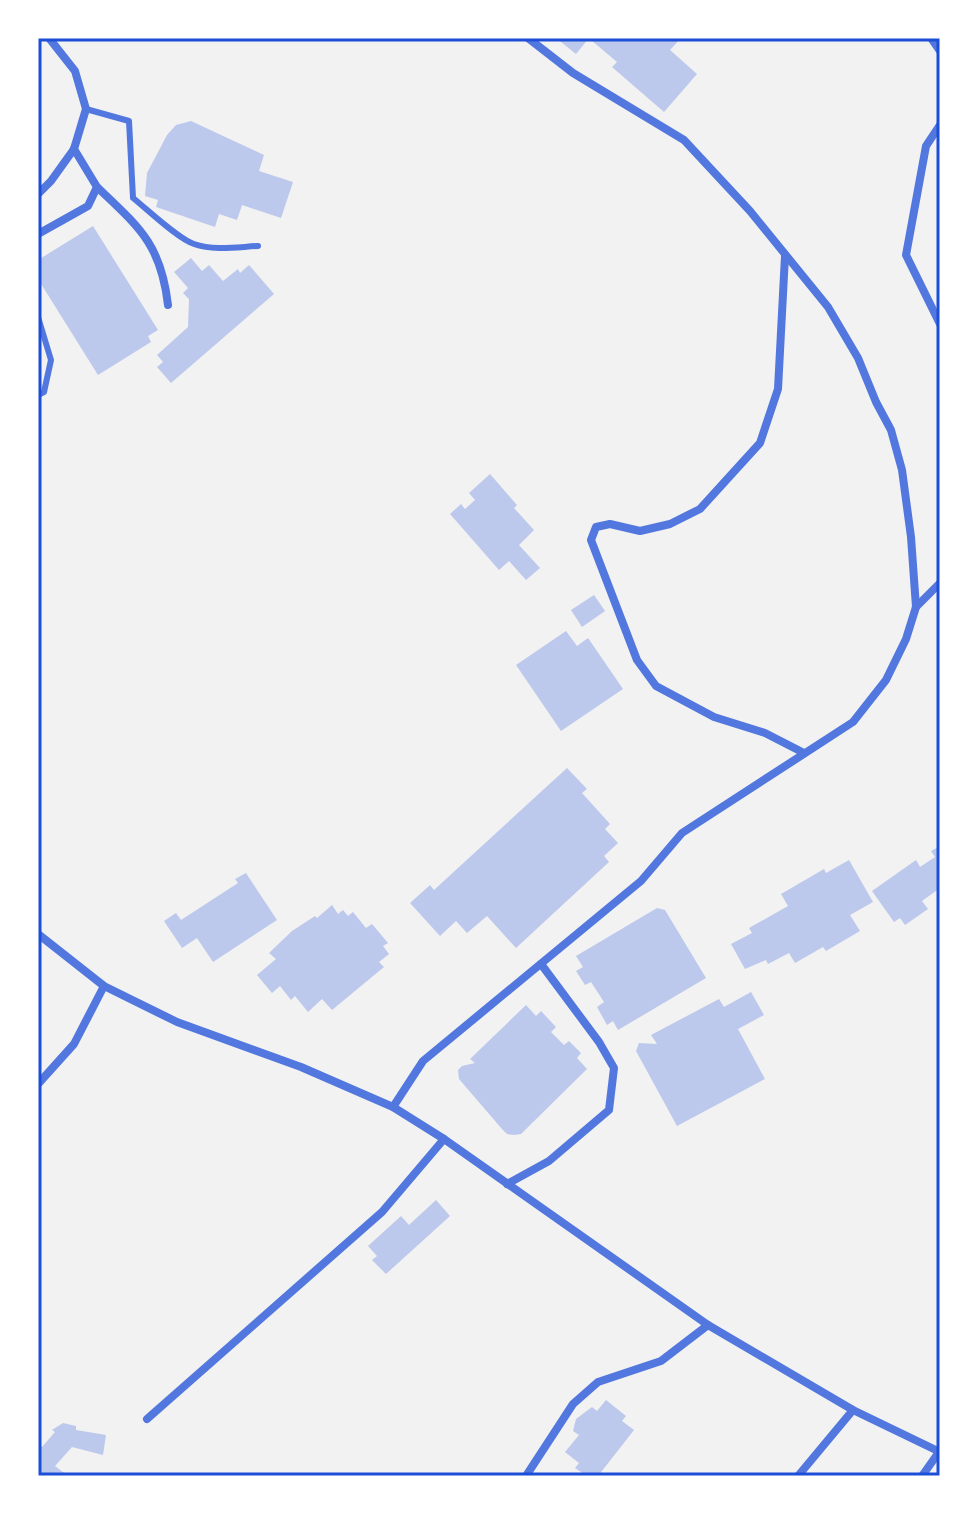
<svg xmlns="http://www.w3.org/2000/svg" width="978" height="1514" viewBox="0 0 978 1514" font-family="'Open Sans',sans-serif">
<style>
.building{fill:#bdc9ec}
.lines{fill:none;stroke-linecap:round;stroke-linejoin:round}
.service{stroke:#5277de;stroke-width:6}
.minor{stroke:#5277de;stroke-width:8}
.neatline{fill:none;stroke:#1d4ed8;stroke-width:3}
</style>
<rect width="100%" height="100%" fill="#f2f2f2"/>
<!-- building -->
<g class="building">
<path d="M556 38H589L576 54Z"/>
<path d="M593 38H681L670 50 697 74 664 112 612 67 617 62 591 40Z"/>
<path d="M191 121 264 155 259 171 293 182 281 218 242 205 237 220 219 214 215 227 156 207 158 200 145 196 147 173 167 135 176 125Z"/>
<path d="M93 226 158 330 148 336 151 342 98 375 38 279V260Z"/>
<path d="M191 258 202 271 209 265 223 281 238 269 240 273 249 265 274 294 171 383 157 367 163 362 157 355 188 327 189 299 183 293 188 288 174 272Z"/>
<path d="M490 474 517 505 514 508 534 530 519 545 540 568 526 580 509 561 499 570 450 514 461 504 465 509 475 500 469 493Z"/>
<path d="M594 595 605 611 582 627 571 610Z"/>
<path d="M566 631 577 646 588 638 623 689 561 731 516 665Z"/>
<path d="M567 768 587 789 582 793 610 824 605 829 618 843 604 856 609 862 516 948 487 916 467 933 456 921 440 936 410 903 430 885 434 890Z"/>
<path d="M940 846V888L922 901 928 909 905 925 900 918 894 922 872 891 916 860 920 867 935 857 931 851Z"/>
<path d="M849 860 873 902 850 915 860 931 826 951 823 947 795 963 789 953 768 964 766 960 745 969 731 944 752 933 749 928 788 906 781 894 824 869 826 873Z"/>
<path d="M246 873 277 920 213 962 197 938 182 948 164 921 176 913 181 920 238 883 235 879Z"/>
<path d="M332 905 338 914 343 910 348 916 353 912 366 928 372 924 388 943 383 946 389 954 379 962 384 967 332 1010 322 999 308 1012 295 996 291 1000 280 986 272 993 257 975 276 959 269 953 292 931 315 916 317 918Z"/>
<path d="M657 908 665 910 706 978 618 1030 613 1021 607 1025 597 1007 604 1002 591 982 585 985 576 971 583 967 576 956Z"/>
<path d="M751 992 764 1015 738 1029 765 1079 677 1126 636 1051 639 1043 657 1044 651 1035 719 999 724 1007Z"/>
<path d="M526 1005 536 1016 541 1011 556 1027 551 1032 564 1045 569 1041 581 1053 577 1058 587 1069 521 1134 514 1135 507 1134 502 1129 459 1079 458 1070 462 1066 475 1063 470 1059Z"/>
<path d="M436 1200 450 1216 386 1274 372 1260 377 1256 368 1246 401 1216 409 1225Z"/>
<path d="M606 1400 626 1416 622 1421 634 1430 598 1476H587L575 1468 579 1463 565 1452 579 1435 573 1431 576 1419 592 1407 597 1411Z"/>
<path d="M63 1423 76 1426V1430L106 1435 103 1455 72 1447 55 1466 68 1476H38V1443L42 1447 55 1432 52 1430Z"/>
</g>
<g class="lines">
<!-- service -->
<g class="service">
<path d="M86 109 129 121 133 198C147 209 178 239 194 244 214 251 237 247 258 246"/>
<path d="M38 317 51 360 44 392 38 395"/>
</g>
<!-- minor -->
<g class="minor">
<path d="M931 38 940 51"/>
<path d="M940 125 926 146 906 255 940 324"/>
<path d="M97 187C139 227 161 244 168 305"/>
<path d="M38 194 51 181 74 149 86 109 75 71 49 38"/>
<path d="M38 234 88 206 97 187 74 149"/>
<path d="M785 256 778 389 760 443 700 509 670 524 640 531 610 524 596 527 591 540 637 660 656 686 714 717 765 733 804 753"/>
<path d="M916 607 940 583"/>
<path d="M38 934 104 986 177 1022 301 1067 393 1107 444 1139 708 1325 853 1410 940 1452"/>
<path d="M38 1084 74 1044 104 986"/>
<path d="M393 1107 423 1061 641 881 682 833 853 722 886 680 906 639 916 607 911 537 902 470 891 430 876 402 858 358 828 307 750 211 684 140 573 73 528 38"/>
<path d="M507 1184 549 1161 609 1110 614 1068 599 1042 541 964"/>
<path d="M147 1419 382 1212 444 1139"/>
<path d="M526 1476 573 1404 598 1382 661 1361 708 1325"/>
<path d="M798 1476 853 1410"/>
<path d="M922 1476 939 1452"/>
</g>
</g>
<!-- border -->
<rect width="978" height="1514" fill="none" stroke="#ffffff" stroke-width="80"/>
<rect x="40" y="40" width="898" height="1434" class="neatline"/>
</svg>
